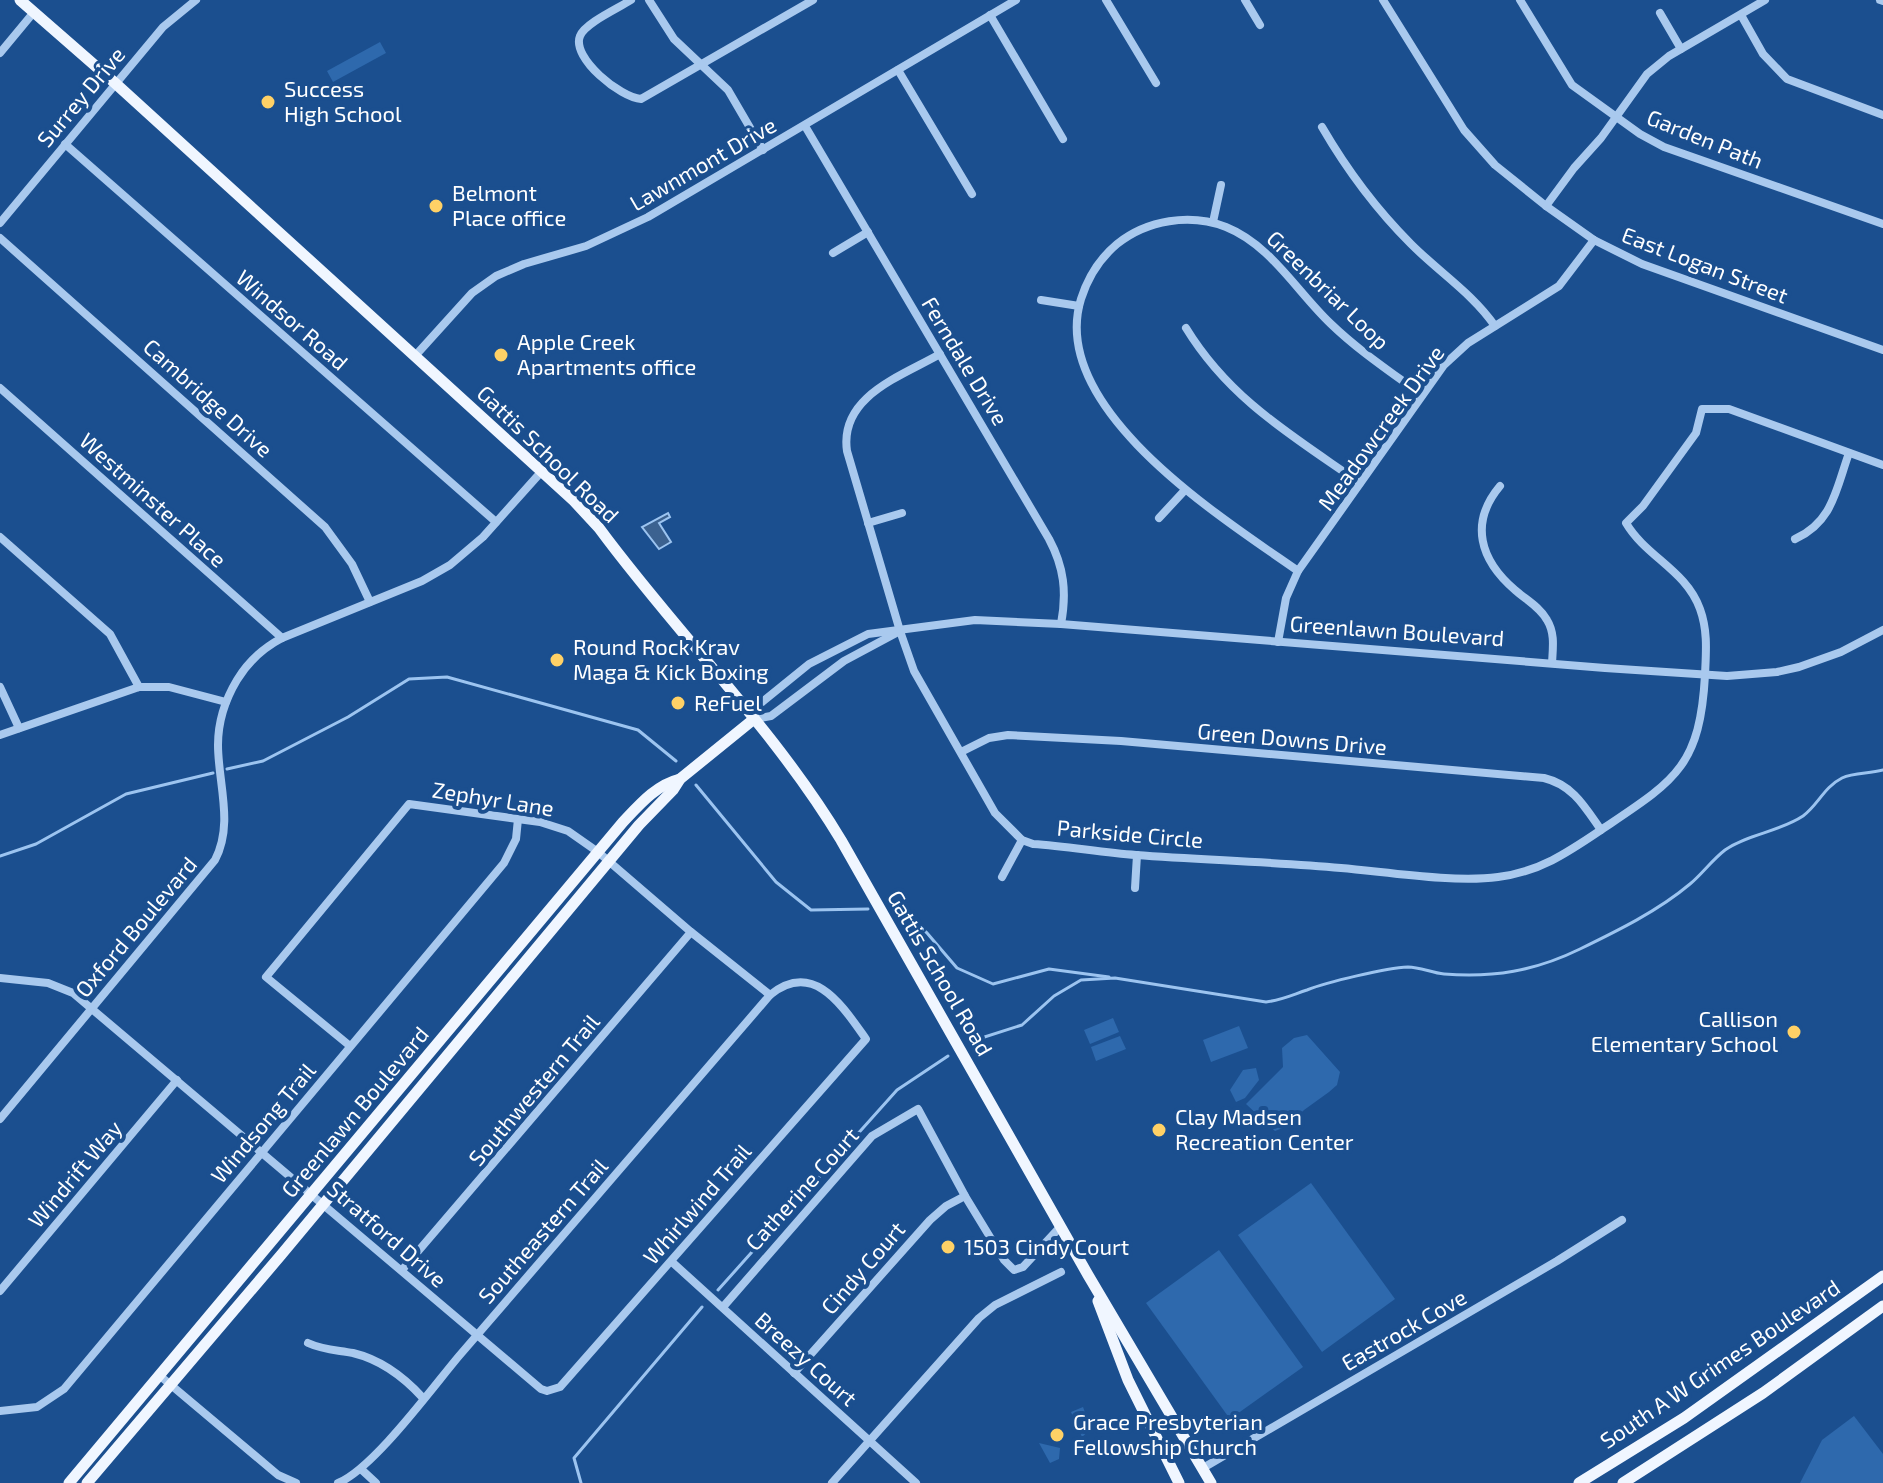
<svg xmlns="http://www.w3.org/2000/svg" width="1883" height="1483" viewBox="0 0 1883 1483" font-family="'Exo 2',sans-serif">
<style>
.green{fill:#2e69ad}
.water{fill:#3c6290;stroke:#9cc4f0;stroke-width:2}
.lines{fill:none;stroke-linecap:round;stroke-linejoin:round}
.stream{stroke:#9cc4f0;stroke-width:3}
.minor{stroke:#a9c9ee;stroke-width:8}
.major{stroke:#f0f6ff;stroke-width:11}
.poi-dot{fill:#ffd166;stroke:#1b4f8f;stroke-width:3}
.labels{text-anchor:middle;stroke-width:8;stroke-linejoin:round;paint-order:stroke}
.poi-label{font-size:22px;fill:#fff;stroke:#1b4f8f;text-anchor:start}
.street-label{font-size:22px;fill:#fff;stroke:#1b4f8f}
</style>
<rect width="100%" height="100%" fill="#1b4f8f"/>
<!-- green -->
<g class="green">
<path d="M380 42 386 53 333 82 327 71Z"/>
<path d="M1113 1018 1119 1032 1090 1044 1084 1030Z"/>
<path d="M1239 1026 1248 1048 1211 1062 1203 1040Z"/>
<path d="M1307 1035 1340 1072 1337 1085 1329 1092 1304 1110 1288 1126 1275 1131 1246 1104 1283 1067 1282 1048 1294 1038Z"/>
<path d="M1120 1036 1126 1049 1096 1061 1091 1047Z"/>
<path d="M1256 1068 1259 1080 1245 1098 1236 1102 1230 1090 1243 1070Z"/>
<path d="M1311 1183 1395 1299 1322 1352 1238 1235Z"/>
<path d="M1219 1250 1303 1367 1230 1419 1146 1303Z"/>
<path d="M1083 1407 1091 1429 1082 1437 1071 1412Z"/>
<path d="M1854 1416 1883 1454V1483H1800L1822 1440Z"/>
<path d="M1039 1443 1060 1448 1059 1459 1050 1463Z"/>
</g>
<!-- water -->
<path class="water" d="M668 513 670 517 659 523 671 542 659 549 642 527Z"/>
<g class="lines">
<!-- stream -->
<g class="stream">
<path d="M227 769 263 761 348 717 409 679 447 677 638 730 676 761"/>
<path d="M696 785 776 882 811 910 868 909"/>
<path d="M0 856 36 844 126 794 213 773"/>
<path d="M897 907 927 933 957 968 993 984 1049 969 1109 977"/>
<path d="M972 1041 1022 1025 1054 996 1081 980 1115 978 1266 1002C1282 1000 1292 995 1307 990 1327 982 1386 968 1408 967 1420 967 1432 973 1444 974 1493 978 1535 971 1580 949 1617 931 1658 911 1690 884 1702 874 1712 860 1725 850 1748 834 1779 832 1803 816 1818 805 1824 787 1842 778 1854 772 1869 774 1883 770"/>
<path d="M718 1290 897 1090 948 1056"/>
<path d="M581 1483 574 1458 702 1307"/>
</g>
<!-- minor -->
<g class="minor">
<path d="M631 0C619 8 585 23 580 36 571 58 621 98 641 99L813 0"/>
<path d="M649 0 674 39 728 90 763 150"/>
<path d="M1106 0 1156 83"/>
<path d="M1245 0 1260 25"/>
<path d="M1383 0 1464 130 1495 165 1546 206 1594 240 1642 264 1883 350"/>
<path d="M1520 0 1572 85 1640 134 1664 147 1883 224"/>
<path d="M1880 0 1883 1"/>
<path d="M1660 13 1681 49"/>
<path d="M990 15 1063 139"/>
<path d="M1741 15 1763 54 1787 79 1883 115"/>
<path d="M0 53 34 12"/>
<path d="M898 70 972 194"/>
<path d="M805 126 1049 539C1064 567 1067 592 1061 624"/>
<path d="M1322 127C1347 170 1376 209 1411 244 1440 273 1472 293 1495 326"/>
<path d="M65 144 496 522"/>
<path d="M1546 206 1574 168 1601 138 1647 74 1669 56 1765 0"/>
<path d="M1213 222 1221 185"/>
<path d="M0 223 163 27 196 0"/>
<path d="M0 238 325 527 352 564 370 602"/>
<path d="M833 253 868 232"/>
<path d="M1041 300 1079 306"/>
<path d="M1186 328C1230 400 1293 436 1360 483"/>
<path d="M940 354C902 376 839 396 847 451L900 631 914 671 995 813 1022 840 1033 844C1068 846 1102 853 1136 855 1204 860 1273 862 1341 868 1387 872 1454 883 1498 877 1539 872 1567 853 1601 830 1674 781 1700 768 1705 675 1706 652 1708 631 1700 609 1686 570 1646 557 1626 523L1643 506 1696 433 1702 409H1729L1883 465"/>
<path d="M415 356 472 293 496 276 524 264 586 246 648 217 1016 0"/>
<path d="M0 388 282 638"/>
<path d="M1500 486C1469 523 1480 560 1515 590 1525 599 1540 607 1547 620 1555 633 1553 647 1552 663"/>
<path d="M1159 518 1185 490"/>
<path d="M868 523 902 513"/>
<path d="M0 537 110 634 139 687"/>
<path d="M1795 539C1833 522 1836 489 1849 453"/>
<path d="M1298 571C1224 519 1047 409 1081 299 1088 277 1099 259 1117 244 1147 220 1190 213 1226 227 1271 245 1297 292 1331 324 1359 351 1391 372 1422 395"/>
<path d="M1278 642 1286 598 1298 571 1444 365 1468 343 1559 286 1594 240"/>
<path d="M0 687 19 728"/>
<path d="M754 719 761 703 809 664 868 634 975 620 1061 624 1605 668 1727 676 1777 672 1799 667 1841 652 1883 630"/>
<path d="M754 719 771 716 844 661 900 631"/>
<path d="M0 735 139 687H169L226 702"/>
<path d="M961 752 989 738 1008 735 1121 741 1544 778C1573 785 1585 807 1601 830"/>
<path d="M1002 877 1022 840"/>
<path d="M1135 888 1137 855"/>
<path d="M0 978 48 983 73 993 541 1389 547 1391 560 1387 866 1039C843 1007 814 959 770 995 666 1115 563 1236 459 1356 432 1388 373 1469 338 1483"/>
<path d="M350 1046 266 977 409 804 540 822 568 831 598 852 691 932 770 995"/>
<path d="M0 1119 215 860C234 824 218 783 218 745 218 721 225 700 237 680 248 662 263 648 282 638L422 581 450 565 483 537 542 471"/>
<path d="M672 1262 916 1483"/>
<path d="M402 1270 691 932"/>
<path d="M0 1291 177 1080"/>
<path d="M723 1307 872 1136 918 1109 965 1196 1004 1260 1014 1270 1023 1267 1061 1226"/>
<path d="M308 1343C323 1350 337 1350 353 1353 382 1360 404 1377 423 1398"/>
<path d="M794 1373 930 1220 946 1206 965 1196"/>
<path d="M159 1375 278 1475 296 1483"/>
<path d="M0 1411 37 1407 64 1389 504 863 516 839 518 819"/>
<path d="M1203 1468 1557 1261 1622 1220"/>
<path d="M362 1470 376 1483"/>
<path d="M832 1483 979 1318 995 1305 1061 1272"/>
</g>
<!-- major -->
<g class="major">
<path d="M20 0 115 83 574 501 599 528C677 634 773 727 841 840L1088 1275 1211 1483"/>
<path d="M1098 1301 1128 1380 1179 1483"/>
<path d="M69 1483 623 822C640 804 656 785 680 779"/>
<path d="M87 1483 281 1255 639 825 673 790 680 779 754 719"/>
<path d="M1579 1483 1684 1418 1883 1276"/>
<path d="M1623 1483 1763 1393 1883 1306"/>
</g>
</g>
<!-- markers -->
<g class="poi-dot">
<circle cx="268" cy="102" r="8"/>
<circle cx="436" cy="206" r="8"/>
<circle cx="501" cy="355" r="8"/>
<circle cx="557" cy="660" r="8"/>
<circle cx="678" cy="703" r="8"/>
<circle cx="1794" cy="1032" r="8"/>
<circle cx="1159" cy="1130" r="8"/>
<circle cx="948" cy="1247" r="8"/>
<circle cx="1057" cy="1435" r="8"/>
</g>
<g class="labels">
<!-- poi labels -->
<g class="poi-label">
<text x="284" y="97">Success<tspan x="284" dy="25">High School</tspan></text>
<text x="452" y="201">Belmont<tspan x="452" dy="25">Place office</tspan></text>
<text x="517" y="350">Apple Creek<tspan x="517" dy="25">Apartments office</tspan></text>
<text x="573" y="655">Round Rock Krav<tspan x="573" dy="25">Maga &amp; Kick Boxing</tspan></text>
<text x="694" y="711">ReFuel</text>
<text x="1778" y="1027" text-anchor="end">Callison<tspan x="1778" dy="25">Elementary School</tspan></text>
<text x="1175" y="1125">Clay Madsen<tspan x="1175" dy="25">Recreation Center</tspan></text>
<text x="964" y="1255">1503 Cindy Court</text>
<text x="1073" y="1430">Grace Presbyterian<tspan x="1073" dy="25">Fellowship Church</tspan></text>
</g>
<!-- street labels -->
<g class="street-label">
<text transform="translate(81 97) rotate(-50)" y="8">Surrey Drive</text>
<text transform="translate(1705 139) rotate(22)" y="8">Garden Path</text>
<text transform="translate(703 164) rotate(-30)" y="8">Lawnmont Drive</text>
<text transform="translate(1705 265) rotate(21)" y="8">East Logan Street</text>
<text transform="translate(1328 290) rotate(44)" y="8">Greenbriar Loop</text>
<text transform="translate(292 320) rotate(41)" y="8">Windsor Road</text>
<text transform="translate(965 361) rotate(59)" y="8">Ferndale Drive</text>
<text transform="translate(208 398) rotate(42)" y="8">Cambridge Drive</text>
<text transform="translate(1381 428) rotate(-54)" y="8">Meadowcreek Drive</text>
<text transform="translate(548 454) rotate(44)" y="8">Gattis School Road</text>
<text transform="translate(153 500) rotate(42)" y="8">Westminster Place</text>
<text transform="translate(1397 631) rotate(4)" y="8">Greenlawn Boulevard</text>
<text transform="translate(1292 739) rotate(5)" y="8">Green Downs Drive</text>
<text transform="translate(493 799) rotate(9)" y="8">Zephyr Lane</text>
<text transform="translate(1130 834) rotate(5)" y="8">Parkside Circle</text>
<text transform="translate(136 927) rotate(-50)" y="8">Oxford Boulevard</text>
<text transform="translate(940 973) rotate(60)" y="8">Gattis School Road</text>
<text transform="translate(534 1090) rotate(-50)" y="8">Southwestern Trail</text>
<text transform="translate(355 1112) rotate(-50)" y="8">Greenlawn Boulevard</text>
<text transform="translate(263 1123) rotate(-50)" y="8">Windsong Trail</text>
<text transform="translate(75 1174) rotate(-50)" y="8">Windrift Way</text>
<text transform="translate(802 1189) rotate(-48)" y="8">Catherine Court</text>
<text transform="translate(697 1204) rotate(-49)" y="8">Whirlwind Trail</text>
<text transform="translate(543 1231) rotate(-49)" y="8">Southeastern Trail</text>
<text transform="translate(387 1234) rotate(41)" y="8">Stratford Drive</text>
<text transform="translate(863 1268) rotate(-49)" y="8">Cindy Court</text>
<text transform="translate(1404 1330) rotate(-30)" y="8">Eastrock Cove</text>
<text transform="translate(806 1359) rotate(42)" y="8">Breezy Court</text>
<text transform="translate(1720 1364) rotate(-34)" y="8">South A W Grimes Boulevard</text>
</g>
</g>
</svg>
